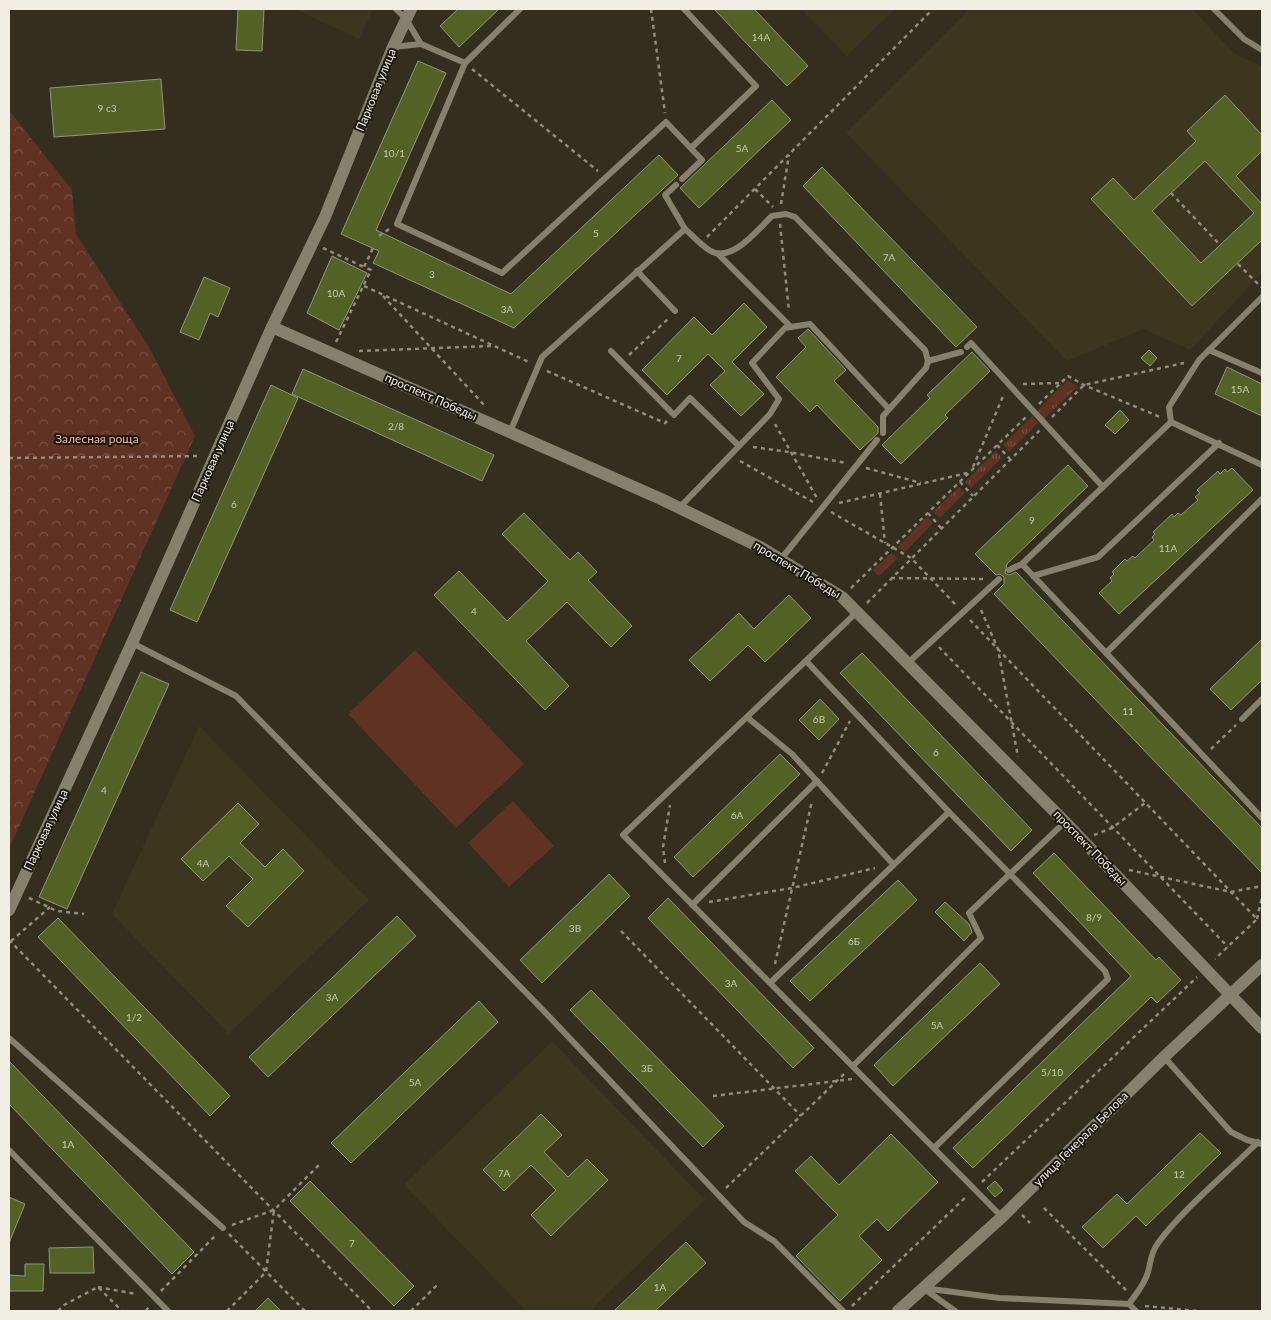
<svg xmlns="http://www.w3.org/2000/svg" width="1271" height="1320" viewBox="0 0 1271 1320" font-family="Lato,sans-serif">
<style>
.built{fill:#3d361e}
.grass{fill:url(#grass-tufts)}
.forest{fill:url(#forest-crowns)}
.pitch{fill:#603223}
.building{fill:#536125;stroke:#909682;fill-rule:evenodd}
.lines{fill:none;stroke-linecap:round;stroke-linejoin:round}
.path{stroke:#908c7e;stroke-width:2.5;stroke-dasharray:4 4;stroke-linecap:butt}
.service{stroke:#86816d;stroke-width:6}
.minor{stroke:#86816d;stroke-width:12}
.labels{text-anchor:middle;stroke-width:4;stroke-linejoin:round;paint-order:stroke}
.number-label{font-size:10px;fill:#cacbb4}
.street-label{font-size:12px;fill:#f1eee3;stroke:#19170f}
.park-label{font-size:12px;fill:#fcb29a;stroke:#19170f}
</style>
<defs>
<pattern id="grass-tufts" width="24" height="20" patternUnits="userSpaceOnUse" patternTransform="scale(1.25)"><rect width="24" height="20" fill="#603223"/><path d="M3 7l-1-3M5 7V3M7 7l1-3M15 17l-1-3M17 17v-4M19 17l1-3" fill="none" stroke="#775043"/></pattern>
<pattern id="forest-crowns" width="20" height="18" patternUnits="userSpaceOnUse" patternTransform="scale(1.25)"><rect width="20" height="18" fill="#603223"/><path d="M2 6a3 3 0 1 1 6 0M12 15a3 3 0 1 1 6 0" fill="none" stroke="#775043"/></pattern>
</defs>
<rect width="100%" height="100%" fill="#332e1d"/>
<!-- built -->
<g class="built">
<path d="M295 9H373L359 39Z"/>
<path d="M801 9H895L847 56Z"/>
<path d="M970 9H1192L1235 54 1262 66V273L1190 350 1144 329 1067 361 846 133Z"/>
<path d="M199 726 369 900 229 1034 112 914Z"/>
<path d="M552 1041 705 1200 590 1311H526L404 1185Z"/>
</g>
<!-- grass -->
<g class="grass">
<path d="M1067 381 1078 386 1044 419 1037 411Z"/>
<path d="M1032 416 1038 423 1009 452 1003 445Z"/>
<path d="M996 451 1002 458 971 488 965 482Z"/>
<path d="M959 487 965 493 940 518 933 512Z"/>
<path d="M927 517 933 523 905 552 898 547Z"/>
<path d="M891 553 898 558 879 576 873 570Z"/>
</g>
<!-- forest -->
<path class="forest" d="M9 110 72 190 76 234 149 347 195 436 9 849Z"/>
<!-- pitch -->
<g class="pitch">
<path d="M415 650 524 764 456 828 348 714Z"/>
<path d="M513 801 554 846 509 887 468 843Z"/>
</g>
<!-- building -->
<g class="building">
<path d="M238 9H264L262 51 236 50Z"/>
<path d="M458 9H499L459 47 440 26Z"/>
<path d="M714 9H754L808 66 787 86Z"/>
<path d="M418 61 446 73 376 230 490 284 511 294 659 155 678 175 514 328 373 263 379 251 341 234Z"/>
<path d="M161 79 165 129 54 137 50 88Z"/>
<path d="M1225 95 1262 135V151L1236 176 1262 204V240L1192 306 1091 199 1113 178 1134 200 1196 141 1187 131ZM1205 161 1254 213 1201 263 1152 211Z"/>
<path d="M772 100 791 120 699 208 680 188 681 187Z"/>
<path d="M822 167 977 327 956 347 803 186Z"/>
<path d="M332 256 367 273 339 330 307 313Z"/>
<path d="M204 277 230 288 218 317 210 313 199 340 180 332Z"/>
<path d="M744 303 767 327 732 362 764 394 741 416 710 385 725 371 708 354 667 395 642 370 694 317 712 335Z"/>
<path d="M808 329 846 370 834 381 878 427V433L860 450 817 405 810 412 776 377 806 347 798 338Z"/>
<path d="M1149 350 1157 358 1150 366 1141 358Z"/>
<path d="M972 352 990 371 945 415 948 418 901 464 882 445 930 398 927 395Z"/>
<path d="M1227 367 1262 384V416L1215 394Z"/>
<path d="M303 369 494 455 482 481 292 394Z"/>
<path d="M271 385 298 398 197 622 170 610Z"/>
<path d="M1120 410 1129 420 1115 434 1105 425Z"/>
<path d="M1068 465 1088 486 1007 564 1005 573 1009 575 1016 572 1262 828V873L994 594 1004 584V577L1000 574 996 575 975 554Z"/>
<path d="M1232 468 1253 490 1119 614 1099 593 1112 581 1110 578 1114 574 1112 572 1125 559 1127 561 1133 556 1135 558 1154 540 1152 537 1155 534 1153 532 1172 514 1174 517 1178 513 1181 515 1198 500 1195 497 1200 493 1197 490 1218 471 1220 474 1225 469 1227 472Z"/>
<path d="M524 513 570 560 578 552 597 572 588 580 632 626 611 647 567 602 526 641 569 686 545 710 434 595 459 571 507 621 548 581 502 534Z"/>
<path d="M789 595 811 618 765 662 748 645 710 681 689 660 739 613 754 629Z"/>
<path d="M1262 639V680L1231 710 1210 689Z"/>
<path d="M862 653 1032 830 1011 851 840 673Z"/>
<path d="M141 672 169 684 67 909 39 897Z"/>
<path d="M820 699 839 719 819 740 799 720Z"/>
<path d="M780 754 800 774 693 877 674 857Z"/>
<path d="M238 803 259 824 240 843 265 867 283 849 304 871 248 927 226 906 253 879 229 856 203 881 181 859Z"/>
<path d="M1054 853 1156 960 1159 957 1181 980 1157 1003 1151 997 973 1168 953 1148 1131 976 1033 873Z"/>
<path d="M609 874 630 896 542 983 520 960Z"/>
<path d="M898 880 917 900 810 1001 790 981Z"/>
<path d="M668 898 814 1048 793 1068 648 918Z"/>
<path d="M945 902 969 924 972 932 964 941 935 912Z"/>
<path d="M397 916 416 936 268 1077 249 1057Z"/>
<path d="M58 918 230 1096 210 1116 38 937Z"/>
<path d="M980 963 1000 984 893 1086 874 1065Z"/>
<path d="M591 990 724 1126 703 1147 570 1010Z"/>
<path d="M479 1001 498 1022 351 1163 331 1143Z"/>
<path d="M9 1061 194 1252 172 1274 9 1104Z"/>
<path d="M541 1114 562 1135 544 1152 568 1177 587 1159 608 1180 551 1236 531 1215 556 1190 531 1165 504 1191 483 1170Z"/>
<path d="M1200 1133 1221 1153 1146 1226 1136 1216 1103 1248 1082 1227 1117 1194 1127 1204Z"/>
<path d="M891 1134 938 1182 888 1231 877 1219 859 1236 882 1260 840 1301 796 1256 838 1215 795 1171 811 1156 839 1185Z"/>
<path d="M310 1181 414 1286 394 1306 290 1201Z"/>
<path d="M995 1181 1003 1190 995 1197 987 1188Z"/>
<path d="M9 1197 25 1204 9 1243Z"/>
<path d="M686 1242 706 1263 655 1311H614Z"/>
<path d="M93 1247 94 1273H50L49 1248Z"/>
<path d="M25 1264H44L43 1291H9V1275L25 1276Z"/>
<path d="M268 1298 281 1311H255Z"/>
</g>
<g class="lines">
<!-- path -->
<g class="path">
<path d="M651 9 665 113"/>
<path d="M472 69 598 171"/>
<path d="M755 189 773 207"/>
<path d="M1171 193 1220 245"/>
<path d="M781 204 789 155"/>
<path d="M780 224 789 311"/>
<path d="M379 236 389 229"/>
<path d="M707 237 933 9"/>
<path d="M323 248 364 267"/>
<path d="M1238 264 1261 287"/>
<path d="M364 286 529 362"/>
<path d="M383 296 485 406"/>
<path d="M336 342 371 270 364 267 373 248"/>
<path d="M359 351 491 346"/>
<path d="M629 355 669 318"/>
<path d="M547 371 665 423 667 421"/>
<path d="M1023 384 1060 383"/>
<path d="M1039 404 1068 376 1084 385 1160 417"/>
<path d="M1052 417 1084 385 1184 363"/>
<path d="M775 424 818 500"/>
<path d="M997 445 1010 459"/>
<path d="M753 447 789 452 846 463"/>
<path d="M9 458 201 456"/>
<path d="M740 461 813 502"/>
<path d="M973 467 1004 394"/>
<path d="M866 468 921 483"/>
<path d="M960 482 973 496"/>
<path d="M880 494 885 543"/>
<path d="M839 503 967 473"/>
<path d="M831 512 911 558 956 605"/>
<path d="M928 513 941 528"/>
<path d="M891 578 985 579"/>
<path d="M851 588 1026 417"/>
<path d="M867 603 1040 430"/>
<path d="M981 610 998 649 1018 757"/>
<path d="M970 620 1257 919 1215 959"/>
<path d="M939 647 1228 947"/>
<path d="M1211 749 1236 725"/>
<path d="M822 773 850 721"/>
<path d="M1094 835 1112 828 1145 803"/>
<path d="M665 863 663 847 670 805"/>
<path d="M1129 870 1231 892 1262 886"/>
<path d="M29 898 57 911 84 914"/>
<path d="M709 902 792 888 875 868"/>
<path d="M1257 919 1262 896"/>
<path d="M621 931 801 1116"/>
<path d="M9 940 372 1311"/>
<path d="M11 941 50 907"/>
<path d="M775 964 812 801"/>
<path d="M713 1096 853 1079"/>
<path d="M982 1182 1197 977"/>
<path d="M726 1188 846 1072"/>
<path d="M1044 1208 1126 1290"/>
<path d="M1022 1215 1030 1223"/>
<path d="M232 1225 274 1210 319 1165"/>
<path d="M229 1234 305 1311"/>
<path d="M98 1287 136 1294"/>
<path d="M161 1291 217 1234"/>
<path d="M852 1306 967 1196"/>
<path d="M1145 1306 1198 1311"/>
<path d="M58 1311 64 1305 98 1287 122 1311"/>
<path d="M146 1311 149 1306"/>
<path d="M227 1311 266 1272 274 1210"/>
<path d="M411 1311 439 1283"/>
</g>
<!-- service -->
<g class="service">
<path d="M396 9 406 19 421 44 465 63"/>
<path d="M520 9 465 63 397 224 502 273 666 122 702 160 682 179"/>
<path d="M684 9 756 86 691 148"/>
<path d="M1214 9 1244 39 1262 50"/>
<path d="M393 47 421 44"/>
<path d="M676 185 665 195 685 229"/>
<path d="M718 254 791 327 810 324 888 408"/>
<path d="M637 271 675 311"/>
<path d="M967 347 971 343 1103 487"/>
<path d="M1209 350 1262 373"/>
<path d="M611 351 674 415 690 398 739 446"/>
<path d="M928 361 961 352"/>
<path d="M1171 422 1169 407 1199 360 1262 297"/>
<path d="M510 432 542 357 685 229C693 236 700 244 709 250 731 265 758 229 772 216L786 214 795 217 925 350 928 361 926 368 883 416V433"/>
<path d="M1262 465 1171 422 1022 564 1262 818"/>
<path d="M679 508 770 414 779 399 752 363 785 328 791 327"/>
<path d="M781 559 877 440"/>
<path d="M1009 570 1022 564"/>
<path d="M1033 576 1098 557 1219 443"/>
<path d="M132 643 236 696 541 1008 744 1222 774 1241 843 1311"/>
<path d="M1106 653 1262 499"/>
<path d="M807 662 949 812 770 983 1002 1217"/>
<path d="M909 662 999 579"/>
<path d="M748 718 792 754 893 864"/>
<path d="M1242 719 1262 699"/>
<path d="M949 812 1010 874 1065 822"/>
<path d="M692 905 817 781"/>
<path d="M770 983 623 835 857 612"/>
<path d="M9 1038 223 1228"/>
<path d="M1164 1057 1231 1132 1247 1140 1262 1144"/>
<path d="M853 1066 981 938 969 913 1010 874 1105 971 1108 979 934 1148"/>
<path d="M9 1150 168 1311"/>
<path d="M1129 1304 1136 1311"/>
<path d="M955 1311 923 1288 999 1298 1129 1304C1136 1294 1145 1284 1148 1272 1151 1261 1151 1252 1158 1243 1184 1208 1226 1174 1258 1142"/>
</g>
<!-- minor -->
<g class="minor">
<path d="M272 327 661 499 762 548 842 597 1065 822 1262 1028"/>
<path d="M9 910 132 643 272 327 325 217 393 47 411 9"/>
<path d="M898 1311 1002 1217 1164 1057 1262 965"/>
</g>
</g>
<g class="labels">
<!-- number labels -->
<g class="number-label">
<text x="761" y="41">14А</text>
<text x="107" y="112">9 с3</text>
<text x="742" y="152">5А</text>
<text x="394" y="157">10/1</text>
<text x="596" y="237">5</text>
<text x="889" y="261">7А</text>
<text x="432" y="278">3</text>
<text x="336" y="297">10А</text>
<text x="507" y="313">3А</text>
<text x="679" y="362">7</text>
<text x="1240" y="393">15А</text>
<text x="396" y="430">2/8</text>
<text x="234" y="508">6</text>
<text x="1032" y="524">9</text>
<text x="1168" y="552">11А</text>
<text x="474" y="615">4</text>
<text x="1128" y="715">11</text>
<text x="819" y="723">6В</text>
<text x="936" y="756">6</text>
<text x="104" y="794">4</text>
<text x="737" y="819">6А</text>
<text x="203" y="867">4А</text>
<text x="1094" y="921">8/9</text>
<text x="575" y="932">3В</text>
<text x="854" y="945">6Б</text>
<text x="731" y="987">3А</text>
<text x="332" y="1001">3А</text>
<text x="134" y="1021">1/2</text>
<text x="937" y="1029">5А</text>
<text x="647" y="1072">3Б</text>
<text x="1052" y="1076">5/10</text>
<text x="415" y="1086">5А</text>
<text x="68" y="1148">1А</text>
<text x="504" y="1177">7А</text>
<text x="1179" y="1178">12</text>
<text x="352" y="1247">7</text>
<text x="660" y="1291">1А</text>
</g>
<!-- street labels -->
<g class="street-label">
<text transform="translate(376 90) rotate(-68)" y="4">Парковая улица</text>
<text transform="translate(431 397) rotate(24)" y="4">проспект Победы</text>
<text transform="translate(213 461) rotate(-66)" y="4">Парковая улица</text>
<text transform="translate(797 570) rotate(31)" y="4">проспект Победы</text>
<text transform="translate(46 830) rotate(-65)" y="4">Парковая улица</text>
<text transform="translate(1090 848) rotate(46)" y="4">проспект Победы</text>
<text transform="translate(1081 1139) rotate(-45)" y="4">улица Генерала Белова</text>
</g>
<!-- park labels -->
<g class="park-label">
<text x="97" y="443">Залесная роща</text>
</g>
</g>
<!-- border -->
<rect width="1271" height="1320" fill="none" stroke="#f1eee3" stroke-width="20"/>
</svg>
